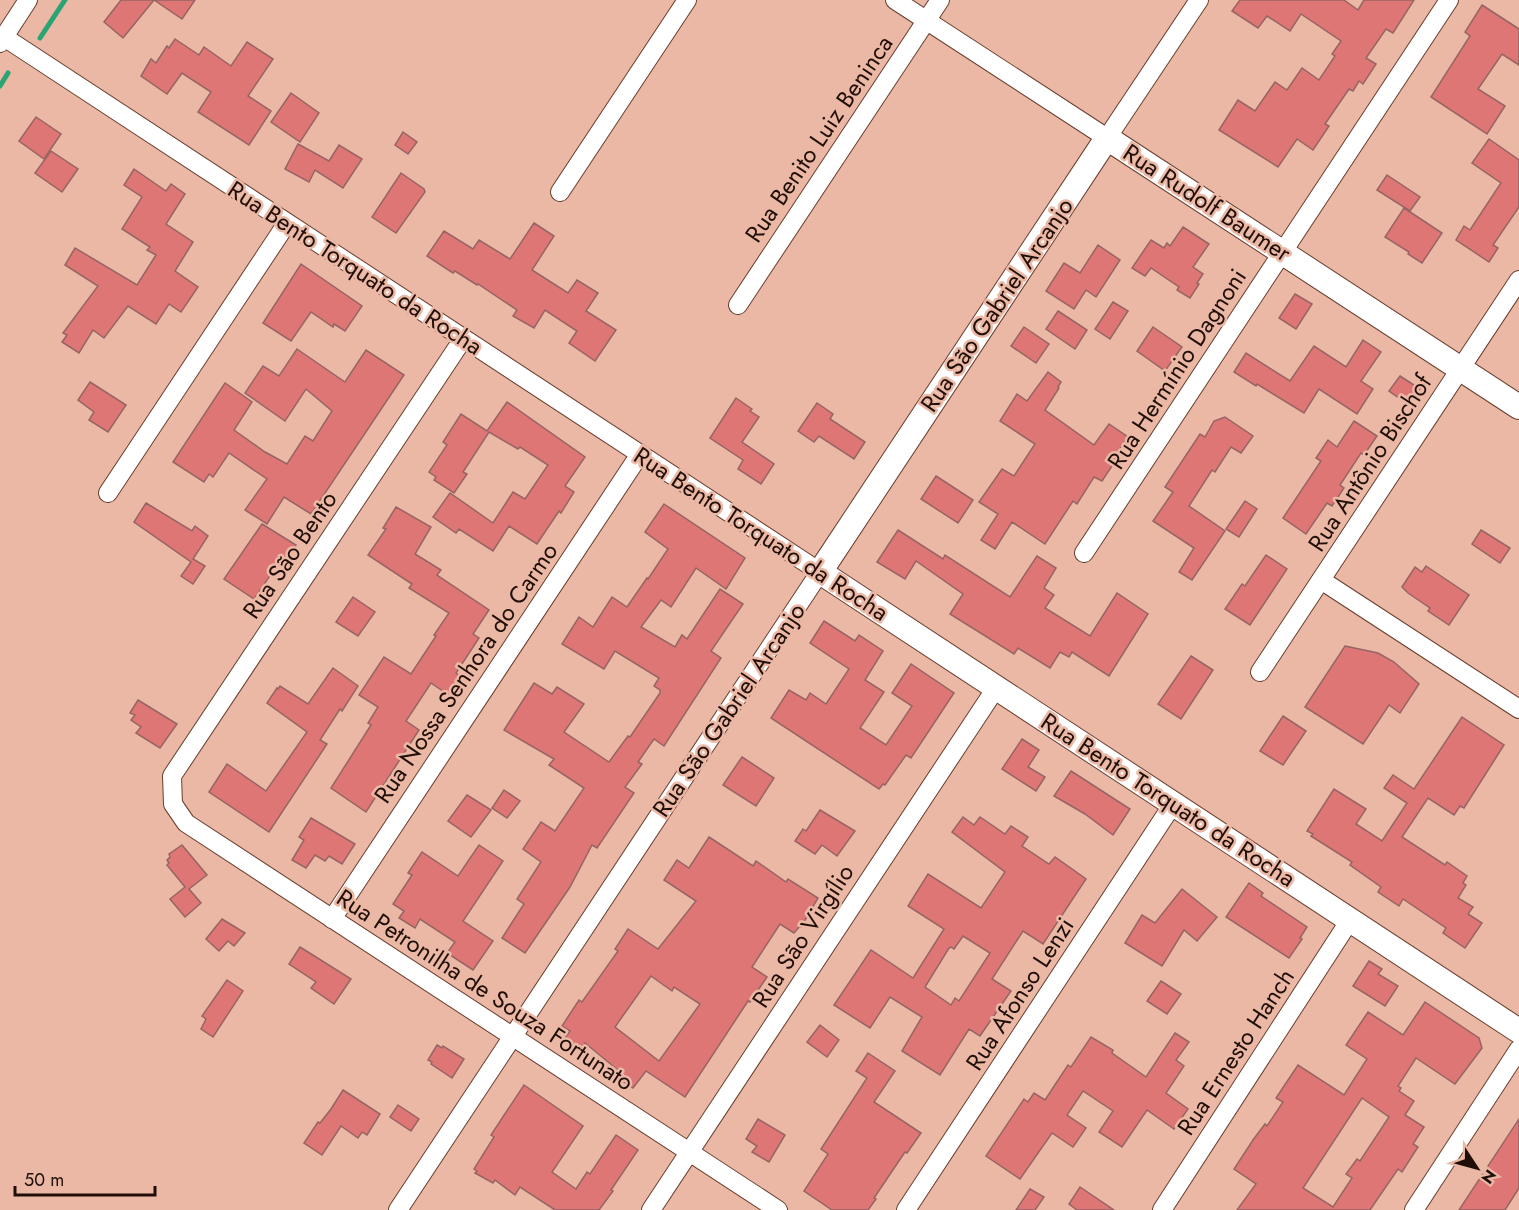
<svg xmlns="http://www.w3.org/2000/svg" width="1519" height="1210" viewBox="0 0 1519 1210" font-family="Jost,sans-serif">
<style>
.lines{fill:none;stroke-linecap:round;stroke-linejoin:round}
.stream{stroke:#29a472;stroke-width:5}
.building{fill:#df7676;stroke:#966463;stroke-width:1.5;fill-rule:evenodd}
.street-casing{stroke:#683e2f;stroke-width:20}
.secondary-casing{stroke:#683e2f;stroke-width:26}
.street{stroke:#fff;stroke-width:18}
.secondary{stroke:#fff;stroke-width:24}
.labels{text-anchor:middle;stroke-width:5;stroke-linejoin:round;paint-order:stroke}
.street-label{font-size:24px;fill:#200f08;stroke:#ebb8a5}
</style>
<rect width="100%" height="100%" fill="#ebb8a5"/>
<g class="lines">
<!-- stream -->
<g class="stream">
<path d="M40 38 65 0"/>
<path d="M0 86 8 73"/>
</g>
</g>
<!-- building -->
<g class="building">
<path d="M121 0H195L182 19 154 0 123 38 104 22Z"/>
<path d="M1240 0H1344L1358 10 1364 0H1414L1393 33 1386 29 1366 58 1376 64 1363 84 1359 81 1353 91 1349 89 1325 124 1329 126 1313 150 1297 139 1278 167 1219 130 1238 100 1255 111 1275 82 1287 90 1302 68 1319 80 1335 56 1332 54 1341 41 1301 14 1290 31 1267 16 1258 28 1232 11Z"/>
<path d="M1482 5 1519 29V65L1502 54 1478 89 1505 106 1487 134 1431 97 1470 36 1465 32Z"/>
<path d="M175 39 199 55 204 47 231 66 247 42 273 59 248 96 271 111 249 145 198 112 211 92 182 73 167 94 141 76 151 59 156 63 167 46 169 48Z"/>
<path d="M291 93 319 113 300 142 271 122Z"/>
<path d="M36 117 61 134 44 159 19 141Z"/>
<path d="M403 132 417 142 408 154 395 145Z"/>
<path d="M1489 139 1519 160V207L1493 245 1498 248 1489 262 1456 240 1464 226 1470 230 1501 183 1472 163Z"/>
<path d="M298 144 329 161 339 145 362 159 343 188 315 170 309 182 285 169Z"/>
<path d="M51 151 78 169 62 192 35 173Z"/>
<path d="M134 169 166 191 171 184 185 194 166 224 193 242 175 271 198 287 181 312 169 304 156 324 128 306 104 338 93 330 79 353 62 342 67 335 63 333 98 286 65 265 75 248 137 285 156 255 147 250 150 247 122 229 142 197 124 185Z"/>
<path d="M401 173 424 189 425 192 396 233 372 217Z"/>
<path d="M1387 175 1420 197 1410 211 1377 190Z"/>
<path d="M1404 208 1442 233 1422 263 1408 254 1409 252 1385 237Z"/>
<path d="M534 223 554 236 532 270 568 293 577 280 598 293 586 311 616 330 595 361 569 343 577 331 545 310 534 328 513 316 517 310 478 284 477 285 455 271 453 273 427 256 444 231 473 249 479 240 510 259Z"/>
<path d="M1183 227 1209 244 1193 267 1203 274 1197 283 1199 284 1190 298 1177 290 1179 287 1151 268 1145 276 1132 268 1151 240 1164 248 1167 243 1170 246Z"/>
<path d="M1098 245 1120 260 1096 297 1086 290 1074 309 1046 291 1064 263 1080 273Z"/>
<path d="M301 264 362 306 345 331 334 324 333 327 311 312 291 341 263 323Z"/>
<path d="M1295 294 1312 304 1296 329 1279 318Z"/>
<path d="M1113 302 1128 311 1110 339 1095 329Z"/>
<path d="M1058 311 1087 330 1075 349 1046 329Z"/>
<path d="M1024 327 1049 344 1036 363 1011 346Z"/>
<path d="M1153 327 1182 347 1165 371 1137 351Z"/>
<path d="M1363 340 1381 352 1361 381 1373 389 1357 414 1319 389 1304 413 1257 384 1256 386 1234 372 1246 353 1290 381 1314 346 1346 367Z"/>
<path d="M297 349 345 382 366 350 404 375 311 514 284 497 267 524 245 510 267 479 229 453 213 477 209 474 204 482 173 462 225 383 252 402 234 430 265 452 287 464 305 436 313 441 332 411 306 389 285 421 245 393 263 366 279 376Z"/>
<path d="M1048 372 1061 382 1058 387 1059 388 1045 410 1094 445 1109 424 1128 437 1113 458 1116 460 1102 481 1094 477 1077 504 1073 501 1045 544 1012 522 995 549 981 540 998 514 979 502 1002 469 1014 476 1035 444 1000 421 1017 394 1027 401Z"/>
<path d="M1400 376 1420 389 1409 405 1389 391Z"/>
<path d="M90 382 126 405 108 432 89 420 94 412 78 400Z"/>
<path d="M736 398 752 409 750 411 759 417 742 442 774 464 761 484 738 469 743 460 710 438Z"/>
<path d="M507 402 585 457 565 486 574 492 561 513 559 511 537 544 509 526 493 551 459 529 456 533 433 517 450 493 493 523 513 492 525 499 548 465 520 447 518 449 489 432 463 472 467 474 454 493 434 480 436 477 429 472 447 445 443 442 461 414 487 431Z"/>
<path d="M817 403 833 414 830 419 865 442 854 459 819 436 814 442 798 431Z"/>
<path d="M1225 417 1253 436 1241 453 1231 447 1215 472 1212 470 1189 506 1225 531 1192 580 1179 572 1194 548 1153 521 1173 492 1165 487 1200 434 1205 437 1214 421Z"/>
<path d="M1354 421 1377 436 1364 455 1361 453 1340 485 1344 488 1332 506 1327 503 1306 534 1283 518 1321 461 1316 458 1328 440 1337 447Z"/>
<path d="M936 476 973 500 958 523 921 499Z"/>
<path d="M1245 501 1257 509 1239 537 1226 529Z"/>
<path d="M146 503 192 531 195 526 208 536 193 559 205 566 193 584 181 576 191 562 134 522Z"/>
<path d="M664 504 745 558 726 589 696 568 671 607 661 600 641 627 675 647 682 635 687 639 720 589 743 604 711 651 721 658 664 746 654 739 638 762 642 764 625 787 634 793 597 848 592 845 570 887 525 953 502 938 524 904 517 899 541 862 523 849 541 822 555 831 584 788 549 765 554 759 504 730 534 683 552 694 557 687 584 704 564 732 609 762 628 736 630 737 660 693V690L654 686 659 678 615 651 604 669 562 644 579 617 593 627 612 597 627 607 647 578 648 579 668 549 645 532Z"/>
<path d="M396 507 431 527 415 554 441 570 437 575 489 610 473 634 479 638 456 673 465 680 453 698 431 683 406 721 419 730 366 812 331 788 371 725 368 723 378 707 359 695 384 657 411 674 436 636 434 635 449 613 409 588 412 584 368 555 386 529 383 528Z"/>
<path d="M262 524 296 545 282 567 278 564 254 599 224 579Z"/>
<path d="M898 530 943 559 945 555 1010 597 1037 556 1056 568 1044 588 1054 595 1045 608 1090 636 1117 593 1148 614 1109 676 1072 652 1069 657 1060 652 1050 668 1018 648 1014 654 950 614 963 594 916 561 905 579 877 562Z"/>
<path d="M1481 530 1510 548 1500 563 1472 544Z"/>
<path d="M1266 555 1287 569 1250 625 1225 609 1242 584 1245 586Z"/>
<path d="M1426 566 1469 595 1449 625 1428 611 1430 608 1408 593 1402 587 1415 567 1422 572Z"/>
<path d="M353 597 375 612 358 636 336 622Z"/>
<path d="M824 621 855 641 859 635 883 651 865 680 884 692 860 728 886 745 912 706 892 693 911 664 954 693 911 758 906 755 885 785 883 784 879 789 771 718 789 690 806 700 810 693 826 704 849 669 810 643Z"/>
<path d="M1345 646 1378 653 1394 662 1419 684 1400 713 1389 705 1363 744 1305 707Z"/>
<path d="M1191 656 1213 670 1181 719 1158 704Z"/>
<path d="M333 668 358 686 342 711 340 709 320 740 327 744 269 832 209 792 227 764 266 791 307 732 267 703 277 688 278 689 280 686 308 704Z"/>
<path d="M138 700 177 724 160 748 136 733 141 727 131 720 135 715 130 713Z"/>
<path d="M1283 716 1306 731 1283 765 1260 751Z"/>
<path d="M1462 717 1504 745 1464 808 1460 806 1454 815 1428 798 1402 837 1445 865 1447 862 1467 876 1463 883 1466 885 1458 898 1473 907 1468 914 1482 923 1465 948 1443 933 1446 928 1403 899 1399 906 1378 892 1381 887 1350 865 1352 862 1311 836 1313 834 1307 831 1334 789 1366 809 1356 824 1382 841 1407 803 1384 788 1393 775 1414 789Z"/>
<path d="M1022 739 1039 750 1028 767 1045 777 1036 791 1002 769Z"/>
<path d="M742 757 774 778 756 806 723 785Z"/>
<path d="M1071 771 1130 809 1113 835 1085 814 1054 796Z"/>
<path d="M504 790 520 801 507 818 492 808Z"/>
<path d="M467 795 491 810 471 837 448 821Z"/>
<path d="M820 810 855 831 837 856 822 845 815 854 795 841 803 829 806 831Z"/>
<path d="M963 817 974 825 980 817 1005 834 1011 826 1028 837 1022 846 1049 864 1055 857 1086 879 1043 944 1023 931 992 979 1011 991 980 1036 969 1029 940 1075 902 1051 922 1017 890 997 870 1028 834 1005 871 950 913 978 944 929 908 906 928 874 981 908 1005 872 952 832ZM963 936 990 953 959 1001 955 998 951 1005 925 987 949 948 951 947 954 949Z"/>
<path d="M311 818 355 844 342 864 329 856 325 861 315 855 306 868 292 860 304 840 299 837Z"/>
<path d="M709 837 753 866 756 861 786 882 788 879 818 898 801 927 800 926 794 933 780 924 752 967 767 977 750 1002 748 1001 685 1097 646 1071 633 1088 615 1076 619 1071 585 1043 581 1049 565 1038 570 1031 562 1026 579 1000 582 1002 618 951 615 949 628 929 658 949 696 901 664 880 677 860 689 868ZM651 976 672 991 674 987 700 1004 659 1061 615 1027Z"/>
<path d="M182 845 207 875 189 889 201 903 185 917 170 899 185 887 167 865 169 863 167 860 170 857 169 854Z"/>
<path d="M479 845 503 861 463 921 493 941 473 970 447 953 455 942 420 919 415 928 399 918 404 911 393 904 412 875 408 873 422 852 458 876Z"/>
<path d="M1249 883 1263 893 1261 896 1307 927 1300 938 1302 939 1289 958 1226 917Z"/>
<path d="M1182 889 1217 917 1197 941 1184 930 1162 966 1125 943 1142 915 1155 923Z"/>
<path d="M222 919 245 933 234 946 228 941 219 951 206 939Z"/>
<path d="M300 947 351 979 334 1004 311 988 316 982 289 964Z"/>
<path d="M1369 961 1382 969 1378 974 1398 986 1385 1006 1353 986Z"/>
<path d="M227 980 243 991 213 1037 201 1029 206 1019 202 1016Z"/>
<path d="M1161 981 1181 994 1167 1014 1147 1001Z"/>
<path d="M1425 1002 1479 1038 1482 1048 1455 1084 1416 1058 1398 1086 1401 1088 1399 1091 1414 1101 1405 1115 1424 1127 1413 1144 1418 1147 1402 1172 1398 1169 1370 1210H1237L1256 1184 1234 1169 1253 1140 1265 1124 1267 1126 1283 1102 1276 1098 1298 1065 1344 1095 1367 1059 1346 1045 1368 1012 1403 1035ZM1362 1098 1389 1117 1360 1161 1357 1159 1346 1174 1352 1178 1333 1207 1303 1188Z"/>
<path d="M820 1025 839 1040 827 1057 807 1042Z"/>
<path d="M1175 1033 1189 1042 1176 1060 1184 1066 1166 1093 1188 1109 1174 1129 1147 1110 1122 1147 1099 1132 1113 1111 1083 1091 1067 1115 1086 1128 1073 1147 1052 1133 1020 1179 986 1156 1024 1099 1028 1102 1034 1093 1045 1100 1068 1065 1071 1067 1091 1037 1113 1050 1112 1053 1146 1077Z"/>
<path d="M437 1045 442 1048 443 1046 464 1059 452 1078 431 1064 432 1062 428 1060Z"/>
<path d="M868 1053 895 1071 874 1102 921 1133 907 1153 905 1152 874 1198 876 1199 868 1210H832L804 1191 828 1154 821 1149 867 1078 856 1071Z"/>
<path d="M524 1085 583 1126 552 1172 576 1189 587 1172 590 1174 616 1135 638 1150 611 1190 613 1191 599 1210H555L520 1187 515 1195 495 1180 493 1183 475 1173 477 1171 474 1169 494 1137 491 1135Z"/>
<path d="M343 1090 380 1114 367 1135 362 1132 358 1138 341 1126 322 1155 304 1143 318 1122 320 1123 331 1109Z"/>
<path d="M398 1105 419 1119 411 1131 390 1117Z"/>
<path d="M758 1119 785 1135 769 1162 752 1152 757 1146 746 1139Z"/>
<path d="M1519 1119V1188L1505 1210H1459Z"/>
<path d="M1080 1187 1114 1210H1077L1069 1204Z"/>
<path d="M1030 1189 1044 1197 1035 1210H1016Z"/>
</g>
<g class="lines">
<defs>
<g id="street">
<path d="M895 0 1107 138 1199 0"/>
<path d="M4 37 820 572 398 1210"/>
<path d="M0 43 28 0"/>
<path d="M560 192 687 0"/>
<path d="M738 305 940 0"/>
<path d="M463 339 172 776 173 804 186 823 778 1210"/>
<path d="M108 493 287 223"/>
<path d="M1084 553 1449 0"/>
<path d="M1321 580 1519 709"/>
<path d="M1260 672 1519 280"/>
<path d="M332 919 640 454"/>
<path d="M651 1210 996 688"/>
<path d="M906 1210 1173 804"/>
<path d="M1162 1210 1350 920"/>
<path d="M1414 1210 1519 1049"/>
</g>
<path id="secondary" d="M1519 407 1107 138 820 572 1519 1031"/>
</defs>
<!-- street casing -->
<use href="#street" class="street-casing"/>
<!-- secondary casing -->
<use href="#secondary" class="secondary-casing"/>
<!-- street -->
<use href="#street" class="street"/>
<!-- secondary -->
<use href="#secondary" class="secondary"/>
</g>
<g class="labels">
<!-- street labels -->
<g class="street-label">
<text transform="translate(819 139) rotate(-56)" y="8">Rua Benito Luiz Beninca</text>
<text transform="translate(1207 203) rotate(33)" y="8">Rua Rudolf Baumer</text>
<text transform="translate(355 268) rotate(33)" y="8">Rua Bento Torquato da Rocha</text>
<text transform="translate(997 305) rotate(-56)" y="8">Rua São Gabriel Arcanjo</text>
<text transform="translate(1177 369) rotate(-57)" y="8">Rua Hermínio Dagnoni</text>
<text transform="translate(1370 463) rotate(-57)" y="8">Rua Antônio Bischof</text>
<text transform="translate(761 534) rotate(33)" y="8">Rua Bento Torquato da Rocha</text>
<text transform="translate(290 555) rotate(-56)" y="8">Rua São Bento</text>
<text transform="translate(466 673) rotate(-56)" y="8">Rua Nossa Senhora do Carmo</text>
<text transform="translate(729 710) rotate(-56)" y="8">Rua São Gabriel Arcanjo</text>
<text transform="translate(1168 800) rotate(33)" y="8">Rua Bento Torquato da Rocha</text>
<text transform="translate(803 936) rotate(-57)" y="8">Rua São Virgílio</text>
<text transform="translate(485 990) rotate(33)" y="8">Rua Petronilha de Souza Fortunato</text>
<text transform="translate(1020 994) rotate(-57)" y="8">Rua Afonso Lenzi</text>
<text transform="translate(1236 1052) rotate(-57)" y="8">Rua Ernesto Hanch</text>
</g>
</g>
<!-- north arrow -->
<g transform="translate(1477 1168) rotate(126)" stroke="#ebb8a5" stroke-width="4.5" paint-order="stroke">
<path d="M0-4.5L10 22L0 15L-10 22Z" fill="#200f08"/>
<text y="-9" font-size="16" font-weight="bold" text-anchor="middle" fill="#200f08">N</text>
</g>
<!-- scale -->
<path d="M15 1186v9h140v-9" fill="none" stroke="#200f08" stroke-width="3"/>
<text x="24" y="1186" font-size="18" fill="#200f08" stroke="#ebb8a5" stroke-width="4.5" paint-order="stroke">50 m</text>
</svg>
